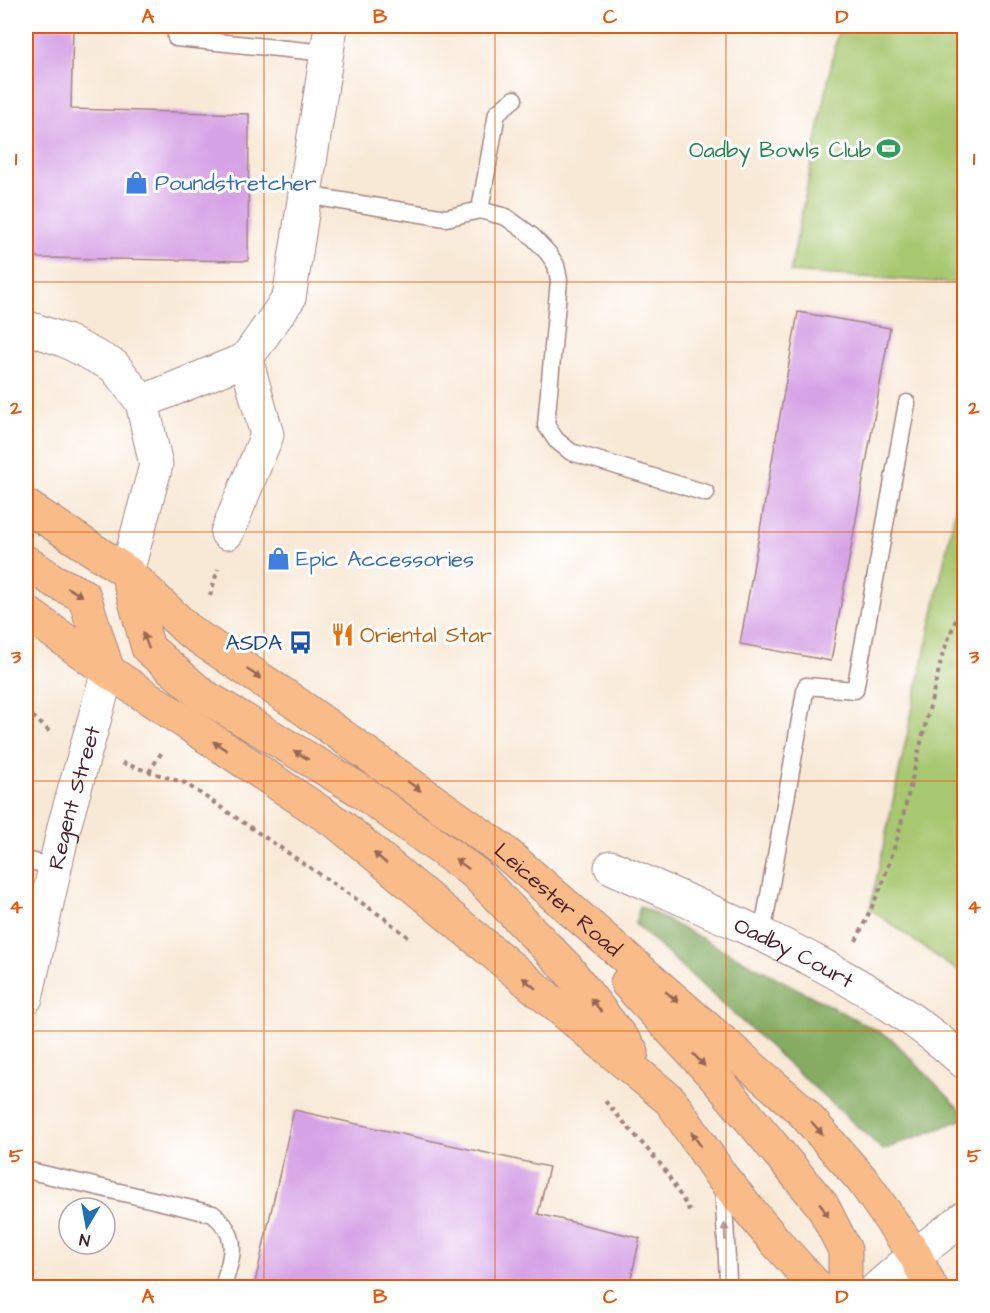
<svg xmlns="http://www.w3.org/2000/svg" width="990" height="1313" viewBox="0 0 990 1313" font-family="'Architects Daughter',sans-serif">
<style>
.green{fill:#a7c76f;stroke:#78734d;stroke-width:1.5}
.forest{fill:#85ac62;stroke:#686646;stroke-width:1.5}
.building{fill:#d5a2e5}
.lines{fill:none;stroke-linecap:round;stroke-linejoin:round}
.service-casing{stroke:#a18481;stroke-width:19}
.minor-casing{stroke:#a18481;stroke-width:35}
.trunk-casing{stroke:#a18481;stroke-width:35}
.path{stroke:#a18481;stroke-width:4;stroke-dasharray:4.5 4.5;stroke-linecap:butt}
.service{stroke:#fff;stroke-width:16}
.minor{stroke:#fff;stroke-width:33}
.trunk{stroke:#f9bc89;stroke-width:33}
.oneway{fill:#965}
.oneway2{fill:#ae9aa0}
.grid{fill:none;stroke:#e8590c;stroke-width:1.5;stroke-opacity:0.55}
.labels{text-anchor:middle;stroke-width:6;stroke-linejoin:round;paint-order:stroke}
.leisure-label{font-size:22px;fill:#27864d;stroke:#fff;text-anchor:end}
.shop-label{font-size:22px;fill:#366cbe;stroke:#fff;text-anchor:start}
.food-label{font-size:22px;fill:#c56008;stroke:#fff;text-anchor:start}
.transit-label{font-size:22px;fill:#164399;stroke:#fff;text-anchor:end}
.street-label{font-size:22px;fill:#4a1f2b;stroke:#fff}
.neatline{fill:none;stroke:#e8590c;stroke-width:2}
.grid-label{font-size:20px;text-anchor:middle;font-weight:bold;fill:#e8590c}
</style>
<rect width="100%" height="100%" fill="#fff"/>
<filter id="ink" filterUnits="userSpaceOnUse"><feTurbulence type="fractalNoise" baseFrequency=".0167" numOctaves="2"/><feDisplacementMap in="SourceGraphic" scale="12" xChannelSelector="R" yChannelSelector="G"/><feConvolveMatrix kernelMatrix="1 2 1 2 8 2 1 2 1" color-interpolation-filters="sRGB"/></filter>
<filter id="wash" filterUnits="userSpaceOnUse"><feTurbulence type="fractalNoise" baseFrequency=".008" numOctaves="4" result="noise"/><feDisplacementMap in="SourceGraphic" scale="24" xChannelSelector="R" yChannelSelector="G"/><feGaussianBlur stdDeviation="1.35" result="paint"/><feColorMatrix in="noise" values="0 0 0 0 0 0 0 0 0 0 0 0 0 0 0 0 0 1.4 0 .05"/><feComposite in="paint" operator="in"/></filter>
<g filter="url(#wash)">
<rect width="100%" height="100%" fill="#f8e9d7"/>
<!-- green -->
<g class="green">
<path d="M839 26H964V284L790 272Z"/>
<path d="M964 468V974L946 963 870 909Z"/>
</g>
<!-- forest -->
<path class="forest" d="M640 906 891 1038 964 1113V1119L883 1150 635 924Z"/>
<g id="blocks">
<!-- building -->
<g class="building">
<path d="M26 26H73L71 109 249 114 248 261 39 258 26 249Z"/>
<path d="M798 312 890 328 831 661 740 644Z"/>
<path d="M294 1110 549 1167 538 1214 640 1238 629 1287H254Z"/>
</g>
</g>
</g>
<g filter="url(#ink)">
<use href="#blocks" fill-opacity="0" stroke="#a18481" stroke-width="1.5"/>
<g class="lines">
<defs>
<g id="service">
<path d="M176 26V38L327 53"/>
<path d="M305 195 446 218 480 210 506 217 532 236 548 253 556 265 559 280 546 425 556 440 571 452 706 493"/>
<path d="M480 210 497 113 514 99"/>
<path d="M26 860 56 867"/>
<path d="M762 935 806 686 855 690 907 403"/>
<path d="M26 1170 213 1214C242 1238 231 1256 223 1288"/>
<path d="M723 1184 728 1279 726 1288"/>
</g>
<g id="minor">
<path d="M26 327 66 341 114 366 142 402 156 465 127 572"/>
<path d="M142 402 246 359 289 298 331 26"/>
<path d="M227 533 267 435 246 359"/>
<path id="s1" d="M611 867C728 920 869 974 964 1062"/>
<path id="s2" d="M26 998 64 827 108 671"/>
<path d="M877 1288 915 1255 964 1218"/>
</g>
<g id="trunk">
<path id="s3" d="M26 506 127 572 189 631 293 701 501 849 801 1110 863 1181 915 1255 931 1288"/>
<path d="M26 562 54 581 84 596 108 671"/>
<path d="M127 572 148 648 201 694 358 789 476 874 567 968 632 1052"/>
<path d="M26 612 108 671 340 825 671 1101 722 1177 774 1240 818 1288"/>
<path d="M627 983 715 1077 822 1205 845 1250V1288"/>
</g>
</defs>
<!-- service casing -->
<use href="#service" class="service-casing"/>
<!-- minor casing -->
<use href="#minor" class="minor-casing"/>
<!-- trunk casing -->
<use href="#trunk" class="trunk-casing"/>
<!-- path -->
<g class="path">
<path d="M210 596 218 569"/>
<path d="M26 710 50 732"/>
<path d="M122 763 185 783 384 918 408 937"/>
<path d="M149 772 162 752"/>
<path d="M856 941 882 885 898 836 943 653 964 599"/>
<path d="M605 1101 663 1167 691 1213"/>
</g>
<!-- service -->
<use href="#service" class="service"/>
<!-- minor -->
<use href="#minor" class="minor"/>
<!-- trunk -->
<use href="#trunk" class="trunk"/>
</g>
<!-- one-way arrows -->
<defs><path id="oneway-solid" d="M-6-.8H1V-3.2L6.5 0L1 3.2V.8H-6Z" transform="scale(1.5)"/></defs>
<g class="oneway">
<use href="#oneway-solid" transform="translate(75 592) rotate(30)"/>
<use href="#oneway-solid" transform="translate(146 641) rotate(-110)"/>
<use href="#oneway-solid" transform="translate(254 674) rotate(34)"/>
<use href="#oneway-solid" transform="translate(220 746) rotate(-147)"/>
<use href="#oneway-solid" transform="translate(301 755) rotate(-149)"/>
<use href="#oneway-solid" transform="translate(414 786) rotate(36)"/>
<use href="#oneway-solid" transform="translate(380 858) rotate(-140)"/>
<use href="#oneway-solid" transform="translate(462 864) rotate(-144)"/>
<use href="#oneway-solid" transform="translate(529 983) rotate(-140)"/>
<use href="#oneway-solid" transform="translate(672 997) rotate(41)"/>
<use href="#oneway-solid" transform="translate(596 1005) rotate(-128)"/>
<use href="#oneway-solid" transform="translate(699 1060) rotate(47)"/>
<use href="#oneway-solid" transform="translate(817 1128) rotate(49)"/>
<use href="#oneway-solid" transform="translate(696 1139) rotate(-124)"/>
<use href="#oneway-solid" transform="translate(824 1210) rotate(59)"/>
</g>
<use class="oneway2" href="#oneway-solid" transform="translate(725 1232) rotate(-93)"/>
</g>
<!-- grid -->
<path class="grid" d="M264 26V1288M495 26V1288M726 26V1288M26 282H964M26 532H964M26 781H964M26 1031H964"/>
<!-- icons -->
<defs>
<symbol id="stadium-bare" viewBox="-9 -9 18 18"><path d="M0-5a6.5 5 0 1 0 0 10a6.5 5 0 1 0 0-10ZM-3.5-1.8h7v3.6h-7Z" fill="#2e9e5b" stroke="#fff" stroke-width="2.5" paint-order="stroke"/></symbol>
<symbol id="shop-bare" viewBox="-9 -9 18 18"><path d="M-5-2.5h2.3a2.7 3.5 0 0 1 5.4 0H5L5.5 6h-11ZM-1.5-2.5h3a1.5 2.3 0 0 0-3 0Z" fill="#3f7fe0" stroke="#fff" stroke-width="2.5" paint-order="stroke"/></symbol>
<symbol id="restaurant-bare" viewBox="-9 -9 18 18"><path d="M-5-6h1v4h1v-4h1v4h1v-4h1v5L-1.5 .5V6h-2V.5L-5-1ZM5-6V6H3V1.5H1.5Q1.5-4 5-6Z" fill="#e8710a" stroke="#fff" stroke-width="2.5" paint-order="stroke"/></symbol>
<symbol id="bus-bare" viewBox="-9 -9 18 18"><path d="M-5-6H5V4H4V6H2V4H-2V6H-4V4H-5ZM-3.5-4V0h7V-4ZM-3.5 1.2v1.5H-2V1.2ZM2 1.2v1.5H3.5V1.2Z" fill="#1a4fb4" stroke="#fff" stroke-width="2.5" paint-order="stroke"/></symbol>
</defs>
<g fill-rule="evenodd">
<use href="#stadium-bare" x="872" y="132" width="33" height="33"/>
<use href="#shop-bare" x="120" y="166" width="33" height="33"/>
<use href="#shop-bare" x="262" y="542" width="33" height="33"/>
<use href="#restaurant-bare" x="326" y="618" width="33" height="33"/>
<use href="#bus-bare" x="284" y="626" width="33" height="33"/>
</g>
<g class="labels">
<!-- leisure labels -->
<g class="leisure-label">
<text x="871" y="157">Oadby Bowls Club</text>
</g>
<!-- shop labels -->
<g class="shop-label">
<text x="155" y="190">Poundstretcher</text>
<text x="296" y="566">Epic Accessories</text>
</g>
<!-- food labels -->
<g class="food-label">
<text x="360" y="642">Oriental Star</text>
</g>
<!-- transit labels -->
<g class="transit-label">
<text x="282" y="650">ASDA</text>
</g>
<!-- street labels -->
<g class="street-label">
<text dy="8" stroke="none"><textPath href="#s2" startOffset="206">Regent Street</textPath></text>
<text dy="8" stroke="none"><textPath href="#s3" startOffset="663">Leicester Road</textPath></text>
<text dy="8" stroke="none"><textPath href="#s1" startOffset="202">Oadby Court</textPath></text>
</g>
</g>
<!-- margin -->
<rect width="990" height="1313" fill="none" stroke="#fff" stroke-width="66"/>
<!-- north arrow -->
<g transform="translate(87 1226) rotate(190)"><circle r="28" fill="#ffffff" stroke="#b7a5aa" stroke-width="1.5"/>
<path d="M0-4.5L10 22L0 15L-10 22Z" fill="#1f6fb2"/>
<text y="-9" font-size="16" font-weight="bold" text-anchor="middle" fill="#4a1f2b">N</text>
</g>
<rect x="33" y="33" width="924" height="1247" class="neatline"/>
<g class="grid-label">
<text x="148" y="23">A</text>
<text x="380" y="23">B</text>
<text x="610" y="23">C</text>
<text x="842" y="23">D</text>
<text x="16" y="165">1</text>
<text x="974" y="165">1</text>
<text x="16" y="414">2</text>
<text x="974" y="414">2</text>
<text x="16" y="663">3</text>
<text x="974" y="663">3</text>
<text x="16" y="913">4</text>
<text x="974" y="913">4</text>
<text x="16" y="1162">5</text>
<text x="974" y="1162">5</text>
<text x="148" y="1303">A</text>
<text x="380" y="1303">B</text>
<text x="610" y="1303">C</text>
<text x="842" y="1303">D</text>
</g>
</svg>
